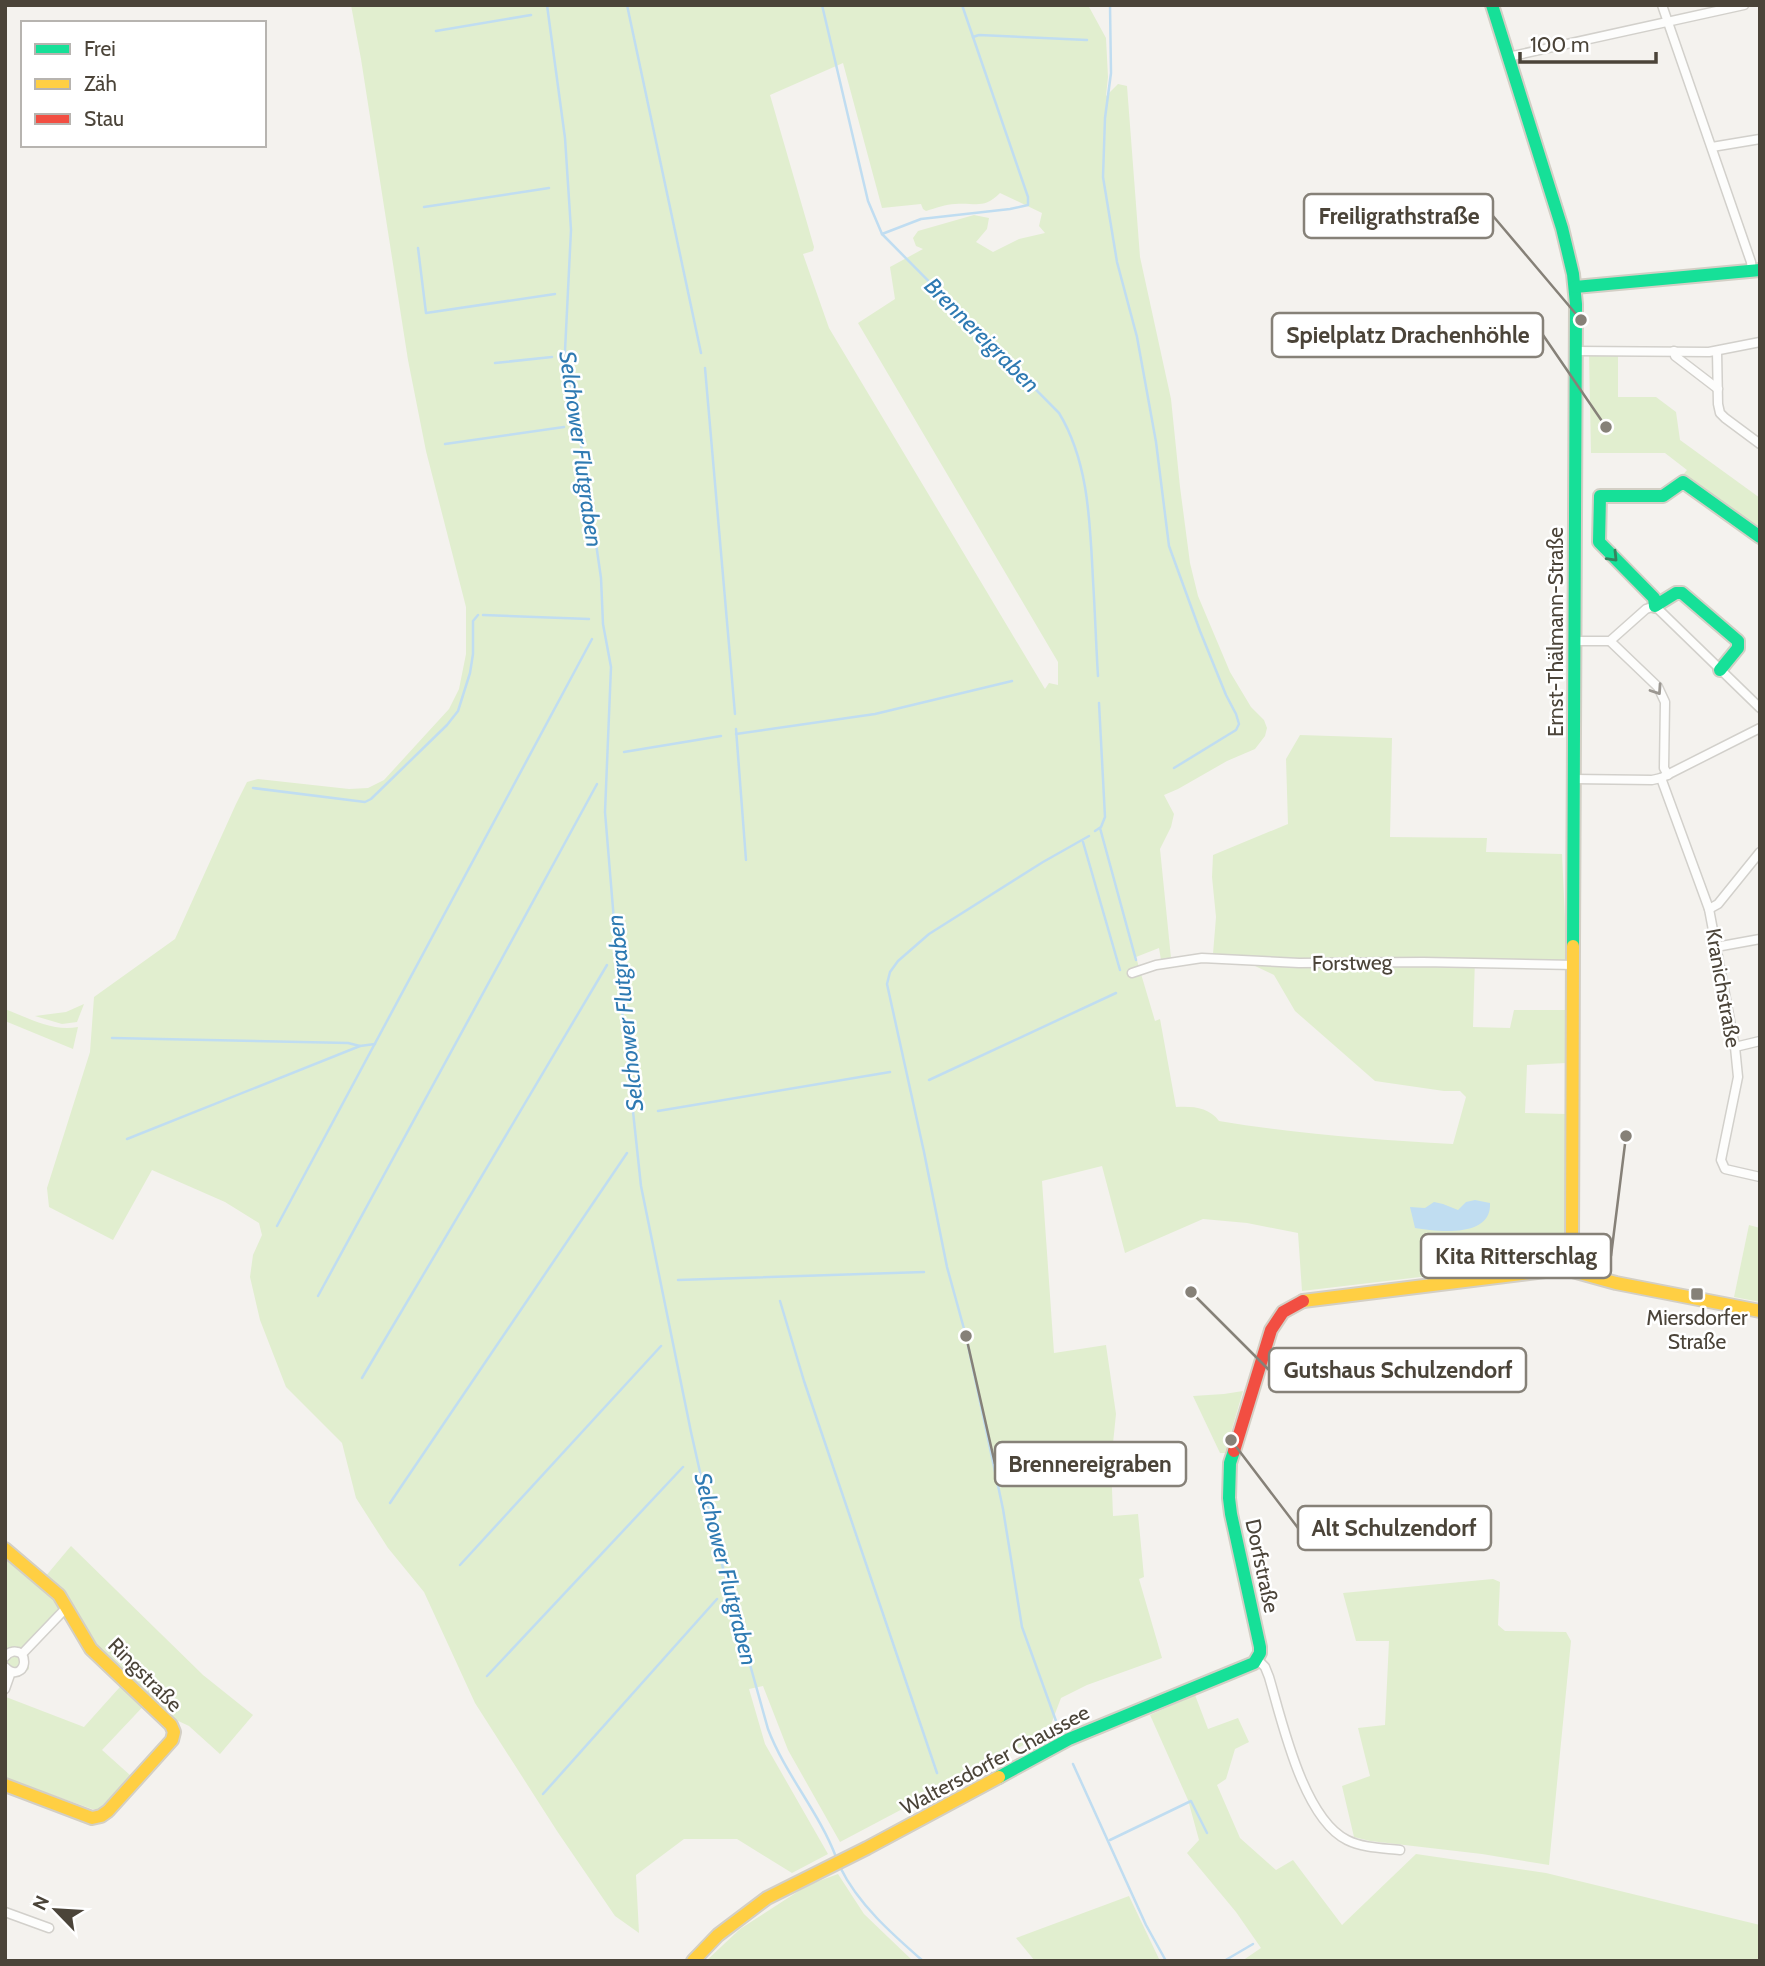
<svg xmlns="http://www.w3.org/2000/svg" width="1765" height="1966" viewBox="0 0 1765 1966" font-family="Cabin,sans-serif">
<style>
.green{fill:#e1eecf;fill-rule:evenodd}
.water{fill:#c0ddf1}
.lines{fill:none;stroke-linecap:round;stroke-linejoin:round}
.stream{stroke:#c0ddf1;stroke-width:2.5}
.street-casing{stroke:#d2d0cb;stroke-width:11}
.fast-casing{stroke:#d3cfc5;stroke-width:16}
.slow-casing{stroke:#d3cfc5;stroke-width:16}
.jam-casing{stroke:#d3cfc5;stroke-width:16}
.street{stroke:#fdfdfc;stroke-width:8}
.fast{stroke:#16e098;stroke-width:12}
.slow{stroke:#ffcf43;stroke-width:12}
.jam{stroke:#f24e42;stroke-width:12}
.oneway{stroke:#36825f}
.oneway2{stroke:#9b9791}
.poi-dot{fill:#868178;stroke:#fff;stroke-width:2.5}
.labels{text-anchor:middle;stroke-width:5;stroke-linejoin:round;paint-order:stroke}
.street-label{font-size:21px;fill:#4b4439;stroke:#fff}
.poi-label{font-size:21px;fill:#4b4439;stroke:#fff}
.water-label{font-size:23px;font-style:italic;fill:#2e7ab2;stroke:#fff}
.leader{fill:none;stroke:#868178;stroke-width:2.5}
.callout-dot{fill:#868178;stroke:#fff;stroke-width:2.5}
.callout{fill:#fff;stroke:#868178;stroke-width:2.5}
.callout-label{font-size:23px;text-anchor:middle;font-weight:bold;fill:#4b4439}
</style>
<rect width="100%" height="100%" fill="#f4f2ee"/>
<!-- green -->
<g class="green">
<path d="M351 5H1088L1106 38 1108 77 1106 96 1118 84 1127 86 1140 257 1171 399 1180 487 1190 563 1198 596 1230 672 1251 707 1264 720 1267 728 1265 736 1255 749 1227 761 1178 789 1164 795 1174 814 1171 827 1160 849 1171 958 1161 960 1159 948 1136 957 1155 1021 1160 1019 1176 1107C1192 1106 1209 1107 1219 1121 1297 1134 1374 1140 1453 1144L1466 1097 1460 1091H1444L1375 1081 1295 1011 1274 975 1234 956 1213 954 1216 917 1212 877 1213 855 1288 824 1286 759 1300 735 1392 738 1390 837 1487 838 1486 852 1562 854 1567 961 1475 958 1473 1027 1510 1028 1514 1010H1566V1063L1527 1065 1525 1113 1566 1114 1564 1260 1302 1291 1298 1233 1247 1223 1203 1219 1125 1253 1102 1166 1042 1181 1054 1353 1106 1345 1116 1414 1111 1463 1113 1516 1138 1514 1144 1577 1139 1579 1162 1658 1087 1685 1061 1698 1048 1732 840 1842 788 1750 763 1686 749 1689 765 1744 828 1854 792 1873 737 1839H684L636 1875 639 1933 615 1916 557 1831 475 1703 424 1592 388 1548 356 1498 342 1443 286 1387 260 1320 250 1277 253 1255 262 1235 259 1223 225 1202 152 1170 113 1240 49 1207 47 1188 90 1052 94 997 175 939 236 804 247 782 258 779 349 789 368 788 384 780 449 709 459 689 466 654V607L426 451 408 360 361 59ZM843 63 882 208 921 204 923 209 926 211C936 208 946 204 955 204 975 202 983 210 1000 193L1042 213 1039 226 1045 233 1019 239 993 252 976 242 987 229 989 218 974 215 918 231 913 238 916 246 923 249 890 267 895 299 858 323 1058 662V685L1049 683 1045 689 829 328 803 254 813 251 814 247 770 95Z"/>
<path d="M1618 355V397H1656L1676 412 1680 440 1760 498V532L1682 476 1687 470 1665 453H1591L1589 356Z"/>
<path d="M84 1004 77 1022 62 1024 35 1016 66 1012Z"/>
<path d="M5 1009C29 1018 52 1032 78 1027L73 1049 5 1021Z"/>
<path d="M1749 1225 1760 1228V1302L1734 1297Z"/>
<path d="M1243 1391 1225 1453H1220L1193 1396 1224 1394Z"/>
<path d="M71 1546 203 1675 253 1715 220 1754 189 1726 174 1719 151 1698 102 1750 131 1776 99 1809H92L5 1778V1555L45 1577ZM73 1605 100 1649 128 1678 84 1727 6 1697 14 1677 22 1675 29 1669 28 1653 34 1644Z"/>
<path d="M1493 1579 1500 1582 1498 1625 1505 1631 1566 1632 1571 1641 1549 1865 1482 1854 1370 1841 1354 1837 1342 1786 1370 1776 1358 1728 1385 1725 1389 1641H1356L1343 1593Z"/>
<path d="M1195 1695 1208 1729 1238 1718 1249 1742 1235 1749 1226 1779 1217 1785 1240 1838 1276 1870 1293 1860 1342 1925 1416 1854 1546 1873 1760 1925V1961H1242L1261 1948 1236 1912 1187 1853 1199 1840 1188 1800 1150 1715Z"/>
<path d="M838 1874 864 1914 913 1961H706L740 1929 808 1885Z"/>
<path d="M1129 1896 1160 1961H1035L1016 1938Z"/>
</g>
<!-- water -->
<path class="water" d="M1475 1200 1490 1203C1492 1238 1438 1232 1415 1228L1410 1207 1425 1208 1434 1202 1443 1204 1458 1210 1466 1202Z"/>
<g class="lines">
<!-- stream -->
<g class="stream">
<path d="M547 5 565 138 571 230 565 351 586 474 601 578 603 624 611 667 605 812 619 981 641 1186 691 1432 716 1543 768 1729C785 1774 819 1812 836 1857"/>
<path d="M627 5 701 353"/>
<path d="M822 5 868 201 882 234 1059 413C1089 462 1090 524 1093 580 1095 612 1096 644 1098 676"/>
<path d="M1110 5 1111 73 1105 118 1103 177 1117 262 1137 337 1156 442 1169 546 1200 631 1226 695 1236 714 1239 724 1236 730 1174 768"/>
<path d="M436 31 531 15"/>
<path d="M973 37 979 35 1087 40"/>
<path d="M424 207 549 188"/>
<path d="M882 234 921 219 1010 209 1028 205V197L962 5"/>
<path d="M418 248 426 313 555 294"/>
<path d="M495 363 552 357"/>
<path d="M705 368 735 714"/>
<path d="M445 444 564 427"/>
<path d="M483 615 589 619"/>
<path d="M736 729 746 860"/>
<path d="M736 734 875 714 1012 681"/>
<path d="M624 752 721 736"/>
<path d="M253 788 365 802 371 799 447 725 458 711 470 673 473 654V621L478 615"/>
<path d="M1100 828 1136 960"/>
<path d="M1095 831 1101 827 1105 817 1099 703"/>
<path d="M1083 842 1120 970"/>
<path d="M112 1038 348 1043 360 1046"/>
<path d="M929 1080 1116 993"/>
<path d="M658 1111 890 1072"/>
<path d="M127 1139 360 1046 375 1044"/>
<path d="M277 1226 592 639"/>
<path d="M678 1280 924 1272"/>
<path d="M318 1296 597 784"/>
<path d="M780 1301 804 1381 937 1773"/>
<path d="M362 1378 607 965"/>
<path d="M390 1503 627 1153"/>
<path d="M460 1565 661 1346"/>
<path d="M487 1676 683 1467"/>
<path d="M1056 1721 1022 1627 1003 1509 966 1336 947 1267 924 1152 887 984 890 972 898 961 929 934 1043 862 1089 836"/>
<path d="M1073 1764 1146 1925 1166 1961"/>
<path d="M543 1794 717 1599"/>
<path d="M1110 1840 1191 1801 1207 1833"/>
<path d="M840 1867C858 1904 892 1934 923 1961"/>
<path d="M1224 1961 1253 1944"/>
</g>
<defs>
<g id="street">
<path d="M1662 5 1751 262 1752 271"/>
<path d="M1508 57 1744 5"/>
<path d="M1712 147 1760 139"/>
<path d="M1576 351 1709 352 1760 342"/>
<path d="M1674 351 1675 356 1718 389"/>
<path d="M1717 351 1718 404 1720 413 1725 418 1760 444"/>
<path d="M1575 641H1610L1646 609 1655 606 1760 708"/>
<path d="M1610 641 1658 687 1665 702 1664 768 1668 775"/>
<path d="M1661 778 1709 909 1735 1047 1738 1077 1721 1160 1725 1169 1760 1177"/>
<path d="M1574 779 1652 780 1661 778 1760 728"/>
<path d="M1709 909 1718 904 1760 852"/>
<path d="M1716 947 1760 939"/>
<path d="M1132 973 1156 965 1202 958 1299 963 1423 962 1574 965"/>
<path d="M1735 1047 1760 1041"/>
<path d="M22 1654 67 1607"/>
<path d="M5 1657C9 1651 16 1650 22 1654 29 1668 16 1679 5 1667"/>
<path d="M1257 1659 1265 1667 1269 1677C1282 1721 1303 1818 1347 1840 1363 1848 1382 1848 1400 1850"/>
<path d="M5 1689 11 1672"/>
<path d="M5 1912 49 1928"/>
</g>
<g id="fast">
<path d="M1492 5 1562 228 1573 274 1576 304 1573 946"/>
<path d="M1575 287 1760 270"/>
<path d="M1720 670 1738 648V641L1682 593H1676L1655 606 1654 598 1599 542 1600 496H1663L1683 482 1760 537"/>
<path d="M999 1777 1069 1739 1254 1663 1260 1653V1647L1231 1514 1229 1498 1230 1463 1234 1451"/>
</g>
<g id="slow">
<path d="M1569 1270 1572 1250 1573 946"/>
<path d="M1303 1301 1553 1270H1569L1616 1283 1760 1311"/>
<path d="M5 1549 59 1595 91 1649 171 1725 174 1732 172 1740 108 1811 101 1816 92 1818 5 1785"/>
<path d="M693 1961 718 1935 767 1898 867 1848 999 1777"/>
</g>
<path id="jam" d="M1234 1451 1271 1330 1283 1312 1303 1301"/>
</defs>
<!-- street casing -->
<use href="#street" class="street-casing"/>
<!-- fast casing -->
<use href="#fast" class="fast-casing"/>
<!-- slow casing -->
<use href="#slow" class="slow-casing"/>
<!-- jam casing -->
<use href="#jam" class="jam-casing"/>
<!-- street -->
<use href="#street" class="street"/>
<!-- fast -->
<use href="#fast" class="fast"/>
<!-- slow -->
<use href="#slow" class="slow"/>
<!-- jam -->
<use href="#jam" class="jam"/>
</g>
<!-- one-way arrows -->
<defs><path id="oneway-chevron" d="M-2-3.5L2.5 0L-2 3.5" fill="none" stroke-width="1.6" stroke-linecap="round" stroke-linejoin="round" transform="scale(1.75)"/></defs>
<use class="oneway" href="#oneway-chevron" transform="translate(1613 557) rotate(46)"/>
<use class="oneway2" href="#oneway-chevron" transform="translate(1657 690) rotate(56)"/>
<!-- markers -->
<rect class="poi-dot" x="1690" y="1287" width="14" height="14" rx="3.5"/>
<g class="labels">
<!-- street labels -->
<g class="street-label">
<text transform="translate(1556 632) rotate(-90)" y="7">Ernst-Thälmann-Straße</text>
<text transform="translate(1352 963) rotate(-1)" y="7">Forstweg</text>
<text transform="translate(1723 988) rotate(80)" y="7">Kranichstraße</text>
<text transform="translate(1262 1566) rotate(78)" y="7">Dorfstraße</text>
<text transform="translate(145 1675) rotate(45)" y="7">Ringstraße</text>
<text transform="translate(995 1760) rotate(-28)" y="7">Waltersdorfer Chaussee</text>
</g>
<!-- poi labels -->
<g class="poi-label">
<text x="1697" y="1325">Miersdorfer<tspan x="1697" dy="24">Straße</tspan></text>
</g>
<!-- water labels -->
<g class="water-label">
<text transform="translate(982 335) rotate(45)" y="8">Brennereigraben</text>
<text transform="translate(581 449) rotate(82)" y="8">Selchower Flutgraben</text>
<text transform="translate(625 1013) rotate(-96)" y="8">Selchower Flutgraben</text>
<text transform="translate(726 1569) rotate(76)" y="8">Selchower Flutgraben</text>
</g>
</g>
<!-- callouts -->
<path class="leader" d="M1581 320L1493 216M1606 427L1543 335M1626 1136L1611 1256M1191 1292L1269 1370M966 1336L995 1464M1231 1440L1298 1528"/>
<g class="callout-dot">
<circle cx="1581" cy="320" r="7"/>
<circle cx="1606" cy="427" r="7"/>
<circle cx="1626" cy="1136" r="7"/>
<circle cx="1191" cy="1292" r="7"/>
<circle cx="966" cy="1336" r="7"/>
<circle cx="1231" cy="1440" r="7"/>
</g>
<g class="callout">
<rect x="1304" y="194" width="189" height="44" rx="7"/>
<rect x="1272" y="313" width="271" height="44" rx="7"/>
<rect x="1421" y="1234" width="190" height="44" rx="7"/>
<rect x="1269" y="1348" width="257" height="44" rx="7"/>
<rect x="995" y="1442" width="191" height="44" rx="7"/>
<rect x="1298" y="1506" width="193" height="44" rx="7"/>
</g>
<g class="callout-label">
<text x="1399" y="224">Freiligrathstraße</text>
<text x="1408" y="343">Spielplatz Drachenhöhle</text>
<text x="1516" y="1264">Kita Ritterschlag</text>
<text x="1398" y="1378">Gutshaus Schulzendorf</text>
<text x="1090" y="1472">Brennereigraben</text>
<text x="1394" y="1536">Alt Schulzendorf</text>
</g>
<!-- border -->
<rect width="1765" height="1966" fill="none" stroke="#4b4439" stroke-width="14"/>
<!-- legend -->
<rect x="21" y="21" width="245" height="126" fill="#ffffff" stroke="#b7b4b0" stroke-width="2"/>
<rect x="35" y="44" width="35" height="10" fill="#16e098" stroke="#b7b4b0" stroke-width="2"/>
<text x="84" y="56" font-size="21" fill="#4b4439">Frei</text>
<rect x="35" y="79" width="35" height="10" fill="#ffcf43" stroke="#b7b4b0" stroke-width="2"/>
<text x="84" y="91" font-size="21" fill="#4b4439">Zäh</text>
<rect x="35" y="114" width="35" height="10" fill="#f24e42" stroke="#b7b4b0" stroke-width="2"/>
<text x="84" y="126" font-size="21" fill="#4b4439">Stau</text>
<!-- north arrow -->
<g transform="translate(56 1910) rotate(295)" stroke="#ffffff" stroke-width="5" paint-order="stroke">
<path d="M0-5L12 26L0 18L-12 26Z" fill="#4b4439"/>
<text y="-10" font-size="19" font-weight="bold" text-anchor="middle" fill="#4b4439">N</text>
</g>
<!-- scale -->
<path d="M1520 52v10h136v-10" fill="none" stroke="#4b4439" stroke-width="3.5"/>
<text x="1530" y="52" font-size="21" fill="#4b4439" stroke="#ffffff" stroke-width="5" paint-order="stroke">100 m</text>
</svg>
